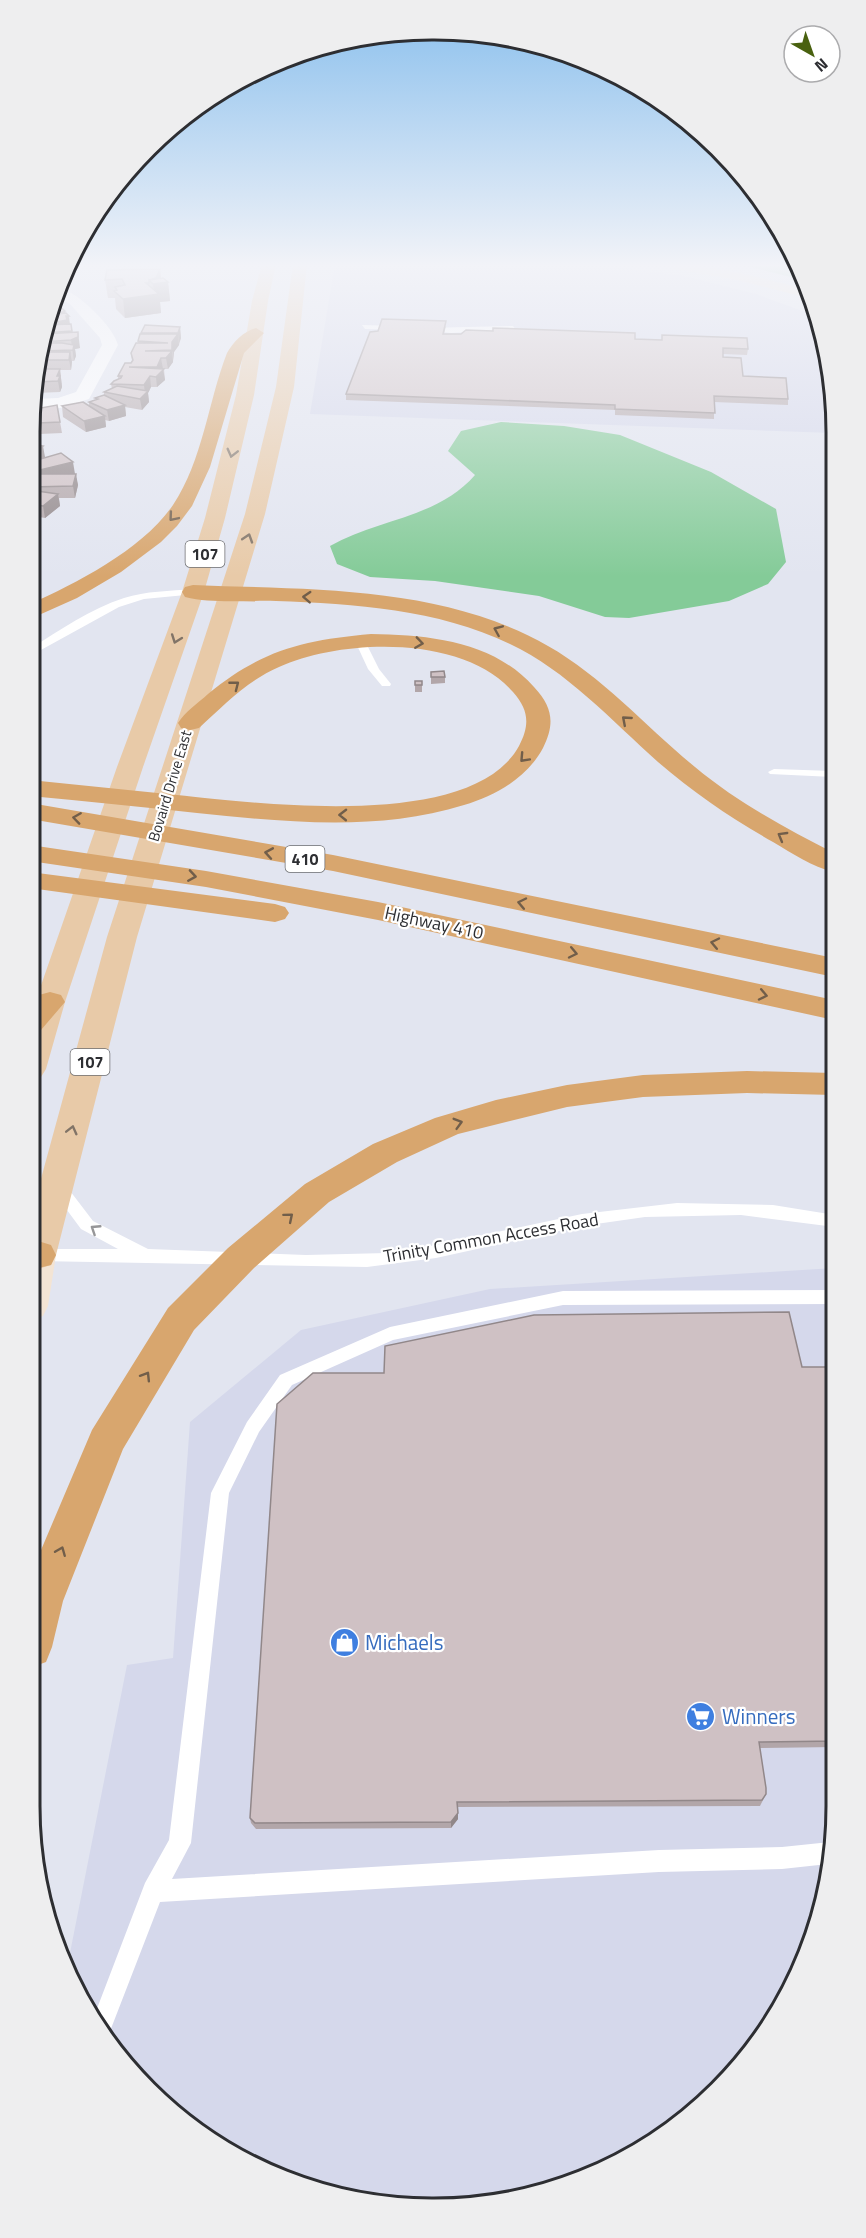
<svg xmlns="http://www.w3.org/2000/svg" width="866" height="2238" font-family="'Titillium Web',sans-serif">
<rect width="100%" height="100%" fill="#e2e5f0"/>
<!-- built -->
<g fill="#d5d8eb">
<path d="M335 264H596L684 276 756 294 813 315 833 380V433L310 414Z"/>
<path d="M835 1268 836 1805 822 1910 794 1984 753 2050 657 2140 588 2177 512 2200 380 2205 304 2187 232 2154 130 2070 84 2006 67 1968 127 1665 173 1658 190 1422 301 1330 490 1289Z"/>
</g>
<!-- green -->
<g fill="#84cb98">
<path d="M739 264H797L802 280Z"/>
<path d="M501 422 564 426 620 435 711 472 776 509 786 562 768 584 729 601 629 618 605 617 539 596 435 581 370 577 337 564 330 546C377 519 438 518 475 475L448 451 461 431Z"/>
</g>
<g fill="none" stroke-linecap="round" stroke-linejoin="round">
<!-- lane -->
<g fill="#fff" fill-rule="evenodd">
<path d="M362 325 398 326 402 328 398 330 365 329Z"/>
<path d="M513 326 516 330 451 333 421 330 425 328Z"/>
<path d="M193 589 198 592 196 594 144 599 119 607 30 656V649C60 630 90 609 124 598 146 591 170 591 193 589Z"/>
<path d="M360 638 365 641 379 669 391 684 390 686H382L368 669 355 641Z"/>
<path d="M774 769 833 771V777L770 774 768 772Z"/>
<path d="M58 1181 64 1183 93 1221 148 1249 306 1255 387 1253 436 1245 582 1214 677 1203 773 1205 835 1215V1227L741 1215 645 1217 582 1226 436 1258 367 1267 38 1261 32 1259 30 1255 32 1251 38 1249H118L81 1229 50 1187 52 1183Z"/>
<path d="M835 1290V1304L563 1305 393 1340 292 1385 259 1432 229 1493 191 1843 172 1879 659 1850 782 1847 830 1842 828 1864 782 1869 659 1872 160 1902 107 2039 93 2019 145 1883 169 1840 211 1493 247 1422 280 1375 390 1327 563 1291Z"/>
</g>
<!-- street -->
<path fill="#fff" fill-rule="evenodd" d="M59 287C79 293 113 326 118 345L89 399 60 408 34 409 35 399 58 398 76 392 102 345 100 338 70 304 56 296Z"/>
<!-- secondary -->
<g fill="#f3e4d4" fill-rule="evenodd">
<path d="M663 264C712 264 757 277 805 289L808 298 737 280 670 268Z"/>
<path d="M38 1241 51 1245 56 1255 48 1306 43 1316 30 1321V1244Z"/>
</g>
<!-- primary -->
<g fill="#e8caa8" fill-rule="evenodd">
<path d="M262 264H276L268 301 254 395 225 518 204 592 143 767 65 1002 46 1069 41 1077 30 1080V1017L117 767 182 592 205 518 236 395 252 301Z"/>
<path d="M293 264H307L294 387 265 514 137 937 56 1255 51 1265 38 1269 30 1266V1219L107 937 245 514 276 387Z"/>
</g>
<!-- highway -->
<g fill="#d8a66e" fill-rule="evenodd">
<path d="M256 328 264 333 244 353 210 467 192 506 177 526 161 542 121 572 77 598 30 619V604C77 583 143 549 173 505 203 460 208 402 227 353 233 342 244 331 256 328Z"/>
<path d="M193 585C312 590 441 585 548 646 603 677 646 727 695 767 737 802 785 828 834 853V872C812 867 792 853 773 842 732 819 694 793 658 762 611 720 567 671 510 644 437 609 355 604 276 601 247 600 214 604 185 597L182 592 185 587Z"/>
<path d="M371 634C430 635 493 641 534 687 553 707 555 724 543 748 527 778 495 796 464 805 377 832 286 822 197 813 142 807 86 801 30 796V780C79 785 128 790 177 795 257 803 472 832 519 746 530 725 529 710 513 692 464 635 343 638 279 667 248 680 223 706 199 728L190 730 181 728 178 723C185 712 198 703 208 694 261 650 304 640 371 634Z"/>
<path d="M30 803 333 855 834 958V977L333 871 30 819Z"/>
<path d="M30 845 206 871 378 902 834 1000V1020L378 920 206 887 30 861Z"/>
<path d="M30 872 275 904 285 907 289 913 285 919 275 922 30 888Z"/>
<path d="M50 992 61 995 65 1002 41 1030 30 1033V1004L39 995Z"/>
<path d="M747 1071 834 1073V1095L747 1093 643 1097 567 1107 458 1134 397 1162 329 1202 254 1268 194 1330 123 1449 63 1601 52 1647 46 1662 30 1668V1576L92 1430 168 1308 228 1248 305 1184 373 1144 435 1118 496 1100 567 1085 643 1075Z"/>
<path d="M38 1241 51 1245 56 1255 51 1265 30 1270V1242Z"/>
</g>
</g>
<!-- wall -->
<g fill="#b2a6a9">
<path d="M160 269 161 278 168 282 170 301 160 302 161 313 125 318 116 309 115 298H108L105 280Z"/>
<path d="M65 313 70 324H71L72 332 80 348 75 349 76 356 74 361H72L71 370H60L62 387 60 392 35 393 44 328Z"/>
<path d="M446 326 444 334 635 339 748 349 747 355 723 354V357L743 376 788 399V405L714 402V419L615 415V410L346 400V394Z"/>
<path d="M180 327 181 338 179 345 174 352 173 362 168 369H162H164L165 380 157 387H151L148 393 149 402 142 410 125 407 126 416 109 421 105 420 106 427 86 432 63 417 62 406H89V402L96 400 95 398 104 395V392L112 389 111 384 118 379V376L132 361 131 353 138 343V341L141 333Z"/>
<path d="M57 405 62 433 40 434 35 409Z"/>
<path d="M30 443 45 457 75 474 78 485 75 498H59L60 506 45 518 39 517V519L30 527Z"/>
<path d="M431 672 445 677V683L431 684Z"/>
<rect x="415" y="681" width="7" height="11"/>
<path d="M802 1367H835L836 1747 760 1748 766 1794 760 1806 458 1807V1819L451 1828 256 1829 251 1823 250 1818Z"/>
</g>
<!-- shaded-wall -->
<g fill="#918789">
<path d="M160 269 161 283 168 282 170 301 160 302 161 313 125 318 123 299 146 283H149L151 295 154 294 153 284Z"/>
<path d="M65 311 66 316H69L70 326 43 333V334L44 328 46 324 57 314Z"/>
<path d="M180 327 181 338 179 343 178 333Z"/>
<path d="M78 332 80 348 75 349 76 356 74 361 71 340Z"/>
<path d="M178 334 179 345 174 352 173 360 172 342Z"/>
<path d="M172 351 173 362 168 369 166 358Z"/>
<path d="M70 352 72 362 71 370 69 360Z"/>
<path d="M161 358 165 380 157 387 156 377 158 375 157 367Z"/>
<path d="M60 369 62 387 60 392 57 376Z"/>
<path d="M150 376 151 387 148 393 149 402 142 410 140 399 145 394 144 385Z"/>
<path d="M125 405 126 416 109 421 107 410Z"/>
<path d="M33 408 35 418 31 427Z"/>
<path d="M105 416 106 427 86 432 84 421Z"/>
<path d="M43 446 45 457 30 467V454Z"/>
<path d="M73 462 75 474 42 482 40 470Z"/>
<path d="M38 469 40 480 31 482 30 471Z"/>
<path d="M76 474 78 485 75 498 73 486Z"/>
<path d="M58 494 60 506 45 518 43 506Z"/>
<path d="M37 507 39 519 30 527V513Z"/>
<path d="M458 1813V1819L451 1828V1822Z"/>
</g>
<!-- building -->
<g fill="#cfc1c4" stroke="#918789" stroke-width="1.5">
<path d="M160 269 156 278 149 280 163 278 168 282 153 284 149 280V283H146L159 294 123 299 114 291 117 290 115 287 125 285 122 279 105 280 107 270Z"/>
<path d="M54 302 65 311 57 314 66 313 69 316H66L67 320 46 324Z"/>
<path d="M382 319 446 321 443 334H461L466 330 493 331V328L635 333V339L662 340V335L747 338 748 349 723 348V357L741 358 743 376 786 378 788 399 714 396 715 413 615 409V405L346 394 370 332 378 331Z"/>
<path d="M71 324 72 331 43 333 45 325Z"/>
<path d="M145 325 180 327 178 333H141Z"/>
<path d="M78 332V337L71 340 42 342 43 334Z"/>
<path d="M140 334H178L172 342V350L145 351H172L166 358H161L157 367H129L164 369 156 377 150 376 144 385 111 384 114 381 121 378 122 376H118L125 363H131L133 360 131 353 136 343H168L138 341Z"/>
<path d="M42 343H62L74 345 73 350 41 351Z"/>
<path d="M41 352H70L69 360H40Z"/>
<path d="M38 369H60L57 376H60L58 381 37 382Z"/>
<path d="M117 386 148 391 140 399 104 392Z"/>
<path d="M104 395 125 405 107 410 89 402 98 399 95 398Z"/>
<path d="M83 402 105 416 84 421 62 406Z"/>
<path d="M57 405 60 422 38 423 35 409Z"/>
<path d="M30 443 43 446 30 454Z"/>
<path d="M61 453 73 462 40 470 38 469 30 471V462Z"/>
<path d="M35 474H76L73 486 31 487 32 484H30L31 477Z"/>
<path d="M30 490 58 494 43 506 30 504Z"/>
<path d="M30 506 37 507 30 513Z"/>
<path d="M444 671 445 677H431V672Z"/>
<rect x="415" y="681" width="7" height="4"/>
<path d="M789 1312 802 1367H835L836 1741 759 1742 766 1788V1794L762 1800 457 1802 458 1813 451 1822 255 1823 250 1818 277 1404 313 1373H384L385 1346 534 1315Z"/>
</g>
<!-- one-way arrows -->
<defs><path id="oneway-chevron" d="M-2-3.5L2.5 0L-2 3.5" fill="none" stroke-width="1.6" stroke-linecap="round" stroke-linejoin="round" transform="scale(1.5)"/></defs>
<g stroke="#817467">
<use href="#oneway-chevron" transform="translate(232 453) rotate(104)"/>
<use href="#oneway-chevron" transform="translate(248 538) rotate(-72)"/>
<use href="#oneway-chevron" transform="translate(176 639) rotate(110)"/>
<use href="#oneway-chevron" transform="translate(72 1130) rotate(-76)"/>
</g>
<g stroke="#715e4a">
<use href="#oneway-chevron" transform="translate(173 517) rotate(130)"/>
<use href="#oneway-chevron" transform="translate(307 597) rotate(-177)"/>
<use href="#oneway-chevron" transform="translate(498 630) rotate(-157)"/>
<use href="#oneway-chevron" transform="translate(419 643) rotate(8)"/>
<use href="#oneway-chevron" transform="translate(235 685) rotate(-38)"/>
<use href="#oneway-chevron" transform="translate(626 720) rotate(-139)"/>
<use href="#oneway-chevron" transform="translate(524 758) rotate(133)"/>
<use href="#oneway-chevron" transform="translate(343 815) rotate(-179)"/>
<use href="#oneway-chevron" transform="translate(77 818) rotate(-172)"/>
<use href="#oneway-chevron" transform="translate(782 836) rotate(-150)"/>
<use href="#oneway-chevron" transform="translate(269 853) rotate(-170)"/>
<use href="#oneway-chevron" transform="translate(192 876) rotate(9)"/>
<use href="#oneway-chevron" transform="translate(522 903) rotate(-168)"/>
<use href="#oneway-chevron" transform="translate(715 943) rotate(-168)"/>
<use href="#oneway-chevron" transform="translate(573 953) rotate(12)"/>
<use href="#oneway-chevron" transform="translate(763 995) rotate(12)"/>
<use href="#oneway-chevron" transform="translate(458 1123) rotate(-16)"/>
<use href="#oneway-chevron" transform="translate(289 1217) rotate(-40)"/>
<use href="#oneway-chevron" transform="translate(146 1376) rotate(-58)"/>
<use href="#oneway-chevron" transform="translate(61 1551) rotate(-68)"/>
</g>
<use stroke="#969698" href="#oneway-chevron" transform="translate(95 1229) rotate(-147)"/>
<!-- sky -->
<linearGradient id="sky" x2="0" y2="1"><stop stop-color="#89bfed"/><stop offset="0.46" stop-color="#f2f3f8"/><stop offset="1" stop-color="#f2f3f8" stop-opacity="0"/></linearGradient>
<rect width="866" height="577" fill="url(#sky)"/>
<!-- icons -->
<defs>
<symbol id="shop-disc" viewBox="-11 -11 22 22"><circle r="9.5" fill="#3f7fe0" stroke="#fff"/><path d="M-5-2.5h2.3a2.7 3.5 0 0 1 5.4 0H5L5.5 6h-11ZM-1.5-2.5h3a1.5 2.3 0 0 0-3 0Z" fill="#fff"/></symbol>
<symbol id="supermarket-disc" viewBox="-11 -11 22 22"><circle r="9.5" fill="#3f7fe0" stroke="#fff"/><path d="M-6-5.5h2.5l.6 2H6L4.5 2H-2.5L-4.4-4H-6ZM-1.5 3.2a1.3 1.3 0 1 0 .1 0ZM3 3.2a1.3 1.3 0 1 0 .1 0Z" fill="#fff"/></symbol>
</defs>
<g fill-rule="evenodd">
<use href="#shop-disc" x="328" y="1626" width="33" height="33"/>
<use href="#supermarket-disc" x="684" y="1700" width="33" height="33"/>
</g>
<g text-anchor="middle" stroke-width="4.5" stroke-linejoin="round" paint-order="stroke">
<!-- far-street labels -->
<g font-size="15" fill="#2d2e32" stroke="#fff">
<text transform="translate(170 786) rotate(-73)" y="5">Bovaird Drive East</text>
</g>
<!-- shield labels -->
<g fill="#fff" stroke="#6c6d70" stroke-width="1.5">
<rect x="185.5" y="541" width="39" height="26" rx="4.5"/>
<rect x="285.5" y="846" width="39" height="26" rx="4.5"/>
<rect x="70.5" y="1049" width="39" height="26" rx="4.5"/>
</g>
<g font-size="16" font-weight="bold" fill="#2d2e32">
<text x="205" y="560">107</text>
<text x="305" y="865">410</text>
<text x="90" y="1068">107</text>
</g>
<!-- street labels -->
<g font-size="18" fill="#2d2e32" stroke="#fff">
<text transform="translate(434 923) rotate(12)" y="6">Highway 410</text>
<text transform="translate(491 1238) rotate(-10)" y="6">Trinity Common Access Road</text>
</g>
<!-- near-shop labels -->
<g font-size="21" fill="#366cbe" stroke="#fff" text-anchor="start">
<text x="365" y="1650">Michaels</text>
<text x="722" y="1724">Winners</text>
</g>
</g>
<!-- crop -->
<path d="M0 0H866V2238H0ZM432 40H434A392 392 0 0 1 826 432V1806A392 392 0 0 1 434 2198H432A392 392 0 0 1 40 1806V432A392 392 0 0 1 432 40Z" fill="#eeeeef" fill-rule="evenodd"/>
<path fill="none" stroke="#2d2e32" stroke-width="3" d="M432 40H434A392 392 0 0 1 826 432V1806A392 392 0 0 1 434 2198H432A392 392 0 0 1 40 1806V432A392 392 0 0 1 432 40Z"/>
<!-- north arrow -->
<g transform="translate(812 54) rotate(140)"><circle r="28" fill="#ffffff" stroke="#ababad" stroke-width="1.5"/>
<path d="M0-4.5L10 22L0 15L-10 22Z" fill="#49610f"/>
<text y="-9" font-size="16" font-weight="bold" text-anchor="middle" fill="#2d2e32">N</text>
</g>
</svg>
